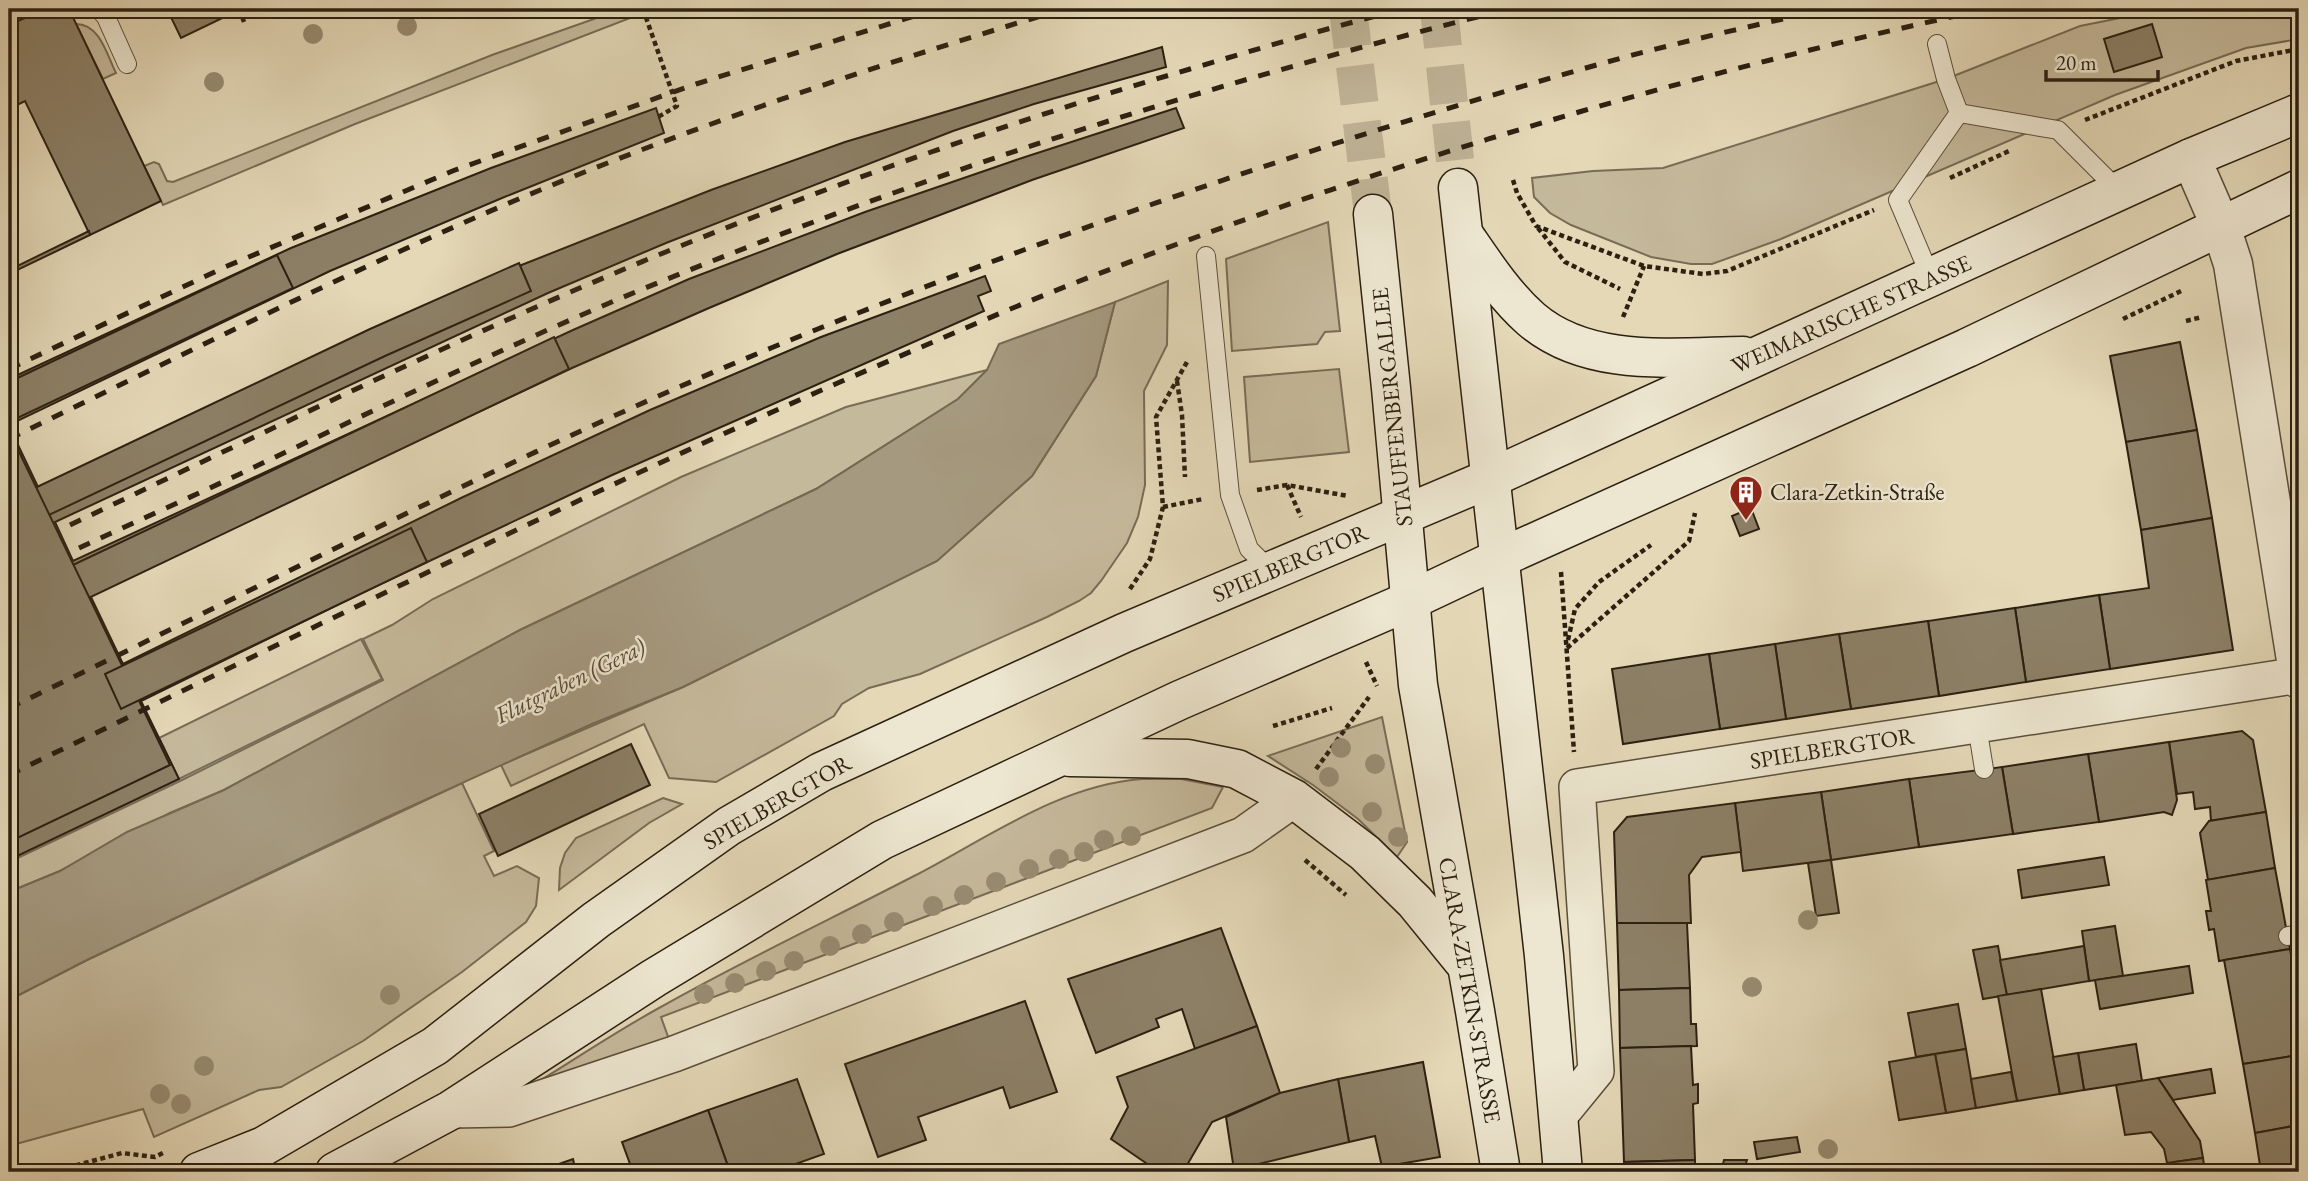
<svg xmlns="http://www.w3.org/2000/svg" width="2308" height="1181" font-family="'EB Garamond',serif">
<rect width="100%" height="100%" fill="#e4d8b7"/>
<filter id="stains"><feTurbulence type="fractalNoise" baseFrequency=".00286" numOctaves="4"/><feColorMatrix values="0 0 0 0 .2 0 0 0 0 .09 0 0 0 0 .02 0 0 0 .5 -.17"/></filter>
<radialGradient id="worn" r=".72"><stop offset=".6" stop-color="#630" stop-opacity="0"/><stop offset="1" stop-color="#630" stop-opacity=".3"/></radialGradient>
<!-- green -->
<g fill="#c5b99b" stroke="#786c56" stroke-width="2">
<path d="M622 9H636L638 15 355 124 163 205 144 166 154 162 159 164 167 181 173 182 492 55Z"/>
<path d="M2165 9H2299V39L2246 48 2115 95 1781 239 1712 264H1691L1651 257 1571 225 1550 213 1534 197 1532 178 1593 171 1663 168 1946 79 2080 26Z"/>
<path d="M76 24C100 24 107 55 116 73L103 79Z"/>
<path d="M1328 222 1340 331 1325 332 1317 344 1232 351 1226 259Z"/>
<path d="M1168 281 1167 345 1144 391 1145 485 1138 517 1127 543 1101 581 1091 593 1079 601 1047 617 920 674 869 688 842 704 834 716 716 782 669 778 644 724 511 786 501 765 683 687 937 561 1032 476 1096 376 1115 302Z"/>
<path d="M1339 369 1349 452 1250 462 1244 377Z"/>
<path d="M987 370 958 399 816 489 520 630 224 790 170 813 60 871 9 892V862L180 781 383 680 363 639 392 625 433 599 681 477 846 407Z"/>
<path d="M361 639 382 679 179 779 159 738Z"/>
<path d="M1382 717 1407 842 1397 857 1358 819 1313 785 1268 756Z"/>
<path d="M1142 779H1181L1223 787 1212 808 661 1017 670 1042 536 1083C577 1058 617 1031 659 1008 742 961 829 920 914 876 986 839 1059 785 1142 779Z"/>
<path d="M462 783 494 851 484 856 494 876 517 866 539 878 536 906 526 922 462 972 363 1041 281 1087 259 1090 154 1137 143 1109 9 1146V1000L87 960Z"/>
<path d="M663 798 682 804 649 823 559 890 560 868 565 853 576 838Z"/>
</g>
<!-- water -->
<path fill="#a5997f" stroke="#756953" stroke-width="2" d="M1115 302 1096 376 1032 476 937 561 683 687 592 724 383 819 87 960 9 1000V892L60 871 127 832 224 790 520 630 816 489 958 399 987 370 999 344Z"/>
<!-- building -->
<g fill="#8c8067" stroke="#2c2011" stroke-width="2">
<path d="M45 9H69L161 201 90 235 25 101 9 109V25Z"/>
<path d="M167 9H241L181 38Z"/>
<path d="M2152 24 2162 57 2114 72 2104 39Z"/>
<path d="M1162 47 1166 67 1034 104 953 131 666 243 548 293 55 522 73 561 573 330 689 279 865 212 1022 158 1176 108 1184 128 1032 180 837 254 709 308 572 368 90 595 123 664 461 498 650 410 821 337 985 276 991 291 978 296 984 311 610 476 372 588 141 701 179 779 9 860V426L38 487 370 332 519 266 711 190 845 142Z"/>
<path d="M656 108 664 133 502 198 330 271 9 425V379L291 248 491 168Z"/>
<path d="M89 231 90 235 9 274V270Z"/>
<path d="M277 255 293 288 9 422V382Z"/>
<path d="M519 263 531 291 385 356 32 523 18 496 370 329Z"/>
<path d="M2299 319V366L2291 321Z"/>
<path d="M554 337 569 369 72 606 56 573Z"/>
<path d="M2180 342 2197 430 2126 442 2110 356Z"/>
<path d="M2197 430 2212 518 2141 530 2126 442Z"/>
<path d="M9 431 170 765 9 842Z"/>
<path d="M1751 508 1759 529 1740 536 1732 516Z"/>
<path d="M2212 518 2233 650 2110 669 2099 595 2149 588 2141 530Z"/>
<path d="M411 528 427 562 121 709 105 674Z"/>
<path d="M2099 595 2110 669 2026 682 2015 608Z"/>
<path d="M2015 608 2026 682 1939 696 1928 621Z"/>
<path d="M1928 621 1939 696 1851 709 1839 634Z"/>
<path d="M1839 634 1851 709 1786 719 1775 644Z"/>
<path d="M1775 644 1786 719 1720 729 1709 654Z"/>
<path d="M1709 654 1720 729 1623 744 1612 669Z"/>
<path d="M2242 731 2253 740 2266 812 2211 821 2210 807 2195 809 2193 792 2177 794 2169 742Z"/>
<path d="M2169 742 2177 800 2172 815 2164 812 2099 822 2088 754Z"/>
<path d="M631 744 650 785 498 856 479 814Z"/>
<path d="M2088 754 2099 822 2013 834 2002 767Z"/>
<path d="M2002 767 2013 834 1919 847 1909 779Z"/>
<path d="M1909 779 1919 847 1831 860 1821 792Z"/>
<path d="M1821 792 1831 860 1743 871 1735 803Z"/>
<path d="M1735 803 1741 852 1702 857 1689 875 1691 923H1617L1614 832 1627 817Z"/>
<path d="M2266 812 2275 868 2208 880 2200 833 2209 821Z"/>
<path d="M2104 857 2109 885 2022 898 2018 870Z"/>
<path d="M1831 860 1839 913 1816 916 1808 863Z"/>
<path d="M2275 868 2290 949 2219 961 2214 929 2209 930 2206 911H2211L2206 880Z"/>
<path d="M1617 923H1687L1690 988 1619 990Z"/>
<path d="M2115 926 2123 976 2089 981 2082 931Z"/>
<path d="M1221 928 1257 1026 1195 1049 1182 1009 1156 1019 1159 1027 1096 1053 1068 979Z"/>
<path d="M1998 946 2007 995 1983 999 1973 950Z"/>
<path d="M2084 946 2089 981 2007 995 2000 960Z"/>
<path d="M2290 949 2299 1002V1055L2243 1064 2224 960Z"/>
<path d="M2189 966 2193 993 2100 1009 2095 980Z"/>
<path d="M1690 988 1691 1024H1696L1697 1046 1620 1048 1619 990Z"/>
<path d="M2041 989 2060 1094 2017 1101 1998 996Z"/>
<path d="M1025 1001 1057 1092 1010 1108 1003 1087 918 1117 926 1140 878 1157 845 1064Z"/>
<path d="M1958 1004 1966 1049 1916 1057 1908 1013Z"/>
<path d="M1257 1026 1280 1093 1212 1122 1183 1172H1159L1111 1139 1128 1107 1117 1077Z"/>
<path d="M2136 1044 2142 1081 2084 1090 2078 1053Z"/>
<path d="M1691 1046 1693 1085 1698 1084V1103L1693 1104 1695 1160 1624 1162 1620 1048Z"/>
<path d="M1966 1049 1976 1108 1946 1113 1935 1054Z"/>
<path d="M2078 1053 2084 1090 2060 1094 2053 1057Z"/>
<path d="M1935 1054 1946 1113 1899 1120 1889 1062Z"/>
<path d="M2299 1055V1125L2255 1133 2243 1064Z"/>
<path d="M1423 1062 1440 1157 1382 1167 1375 1136 1349 1142 1338 1079Z"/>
<path d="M2211 1069 2215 1093 2173 1100 2158 1078Z"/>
<path d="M2011 1072 2017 1101 1976 1108 1971 1079Z"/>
<path d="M2158 1078 2200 1141 2203 1158 2167 1163 2164 1149 2151 1132 2125 1135 2116 1085Z"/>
<path d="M797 1079 824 1154 773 1172H730L708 1110Z"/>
<path d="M1338 1079 1349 1142 1234 1170 1226 1117 1280 1093Z"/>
<path d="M708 1110 730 1172H633L622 1142Z"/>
<path d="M2299 1125V1172H2261L2255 1133Z"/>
<path d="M1797 1137 1800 1152 1757 1159 1754 1142Z"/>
<path d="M2203 1158 2205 1172H2175L2174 1162Z"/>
<path d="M573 1159 575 1168 579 1166 582 1172H536Z"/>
<path d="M1695 1160V1172H1625L1624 1162Z"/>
<path d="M1724 1160H1747L1743 1172H1721Z"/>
</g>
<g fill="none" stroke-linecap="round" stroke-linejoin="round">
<!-- secondary-tunnel -->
<g stroke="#bfb396" stroke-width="38" stroke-dasharray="38 19" stroke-linecap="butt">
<path d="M1348 9 1373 214"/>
<path d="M1439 9 1458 188"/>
</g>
<defs>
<g id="service">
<path d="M99 9 106 17 127 64"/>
<path d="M1959 113 2058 130 2119 191"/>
<path d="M1206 256 1230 495 1249 549 1271 571"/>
<path d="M1931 278 1898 200 1959 113 1946 79 1937 44"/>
<path d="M1977 726 1984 769"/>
<path d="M2288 936 2299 934"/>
</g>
<g id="minor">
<path d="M451 1110 509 1109 674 1054 1243 835 1294 799"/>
<path d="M1560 1115 1596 1071 1577 787 2299 675"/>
</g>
<path id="tertiary" d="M2191 158 2221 227 2233 264 2299 679"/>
<g id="secondary">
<path d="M1458 188 1544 956 1563 1172"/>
<path d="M1373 214 1391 388 1418 685 1475 1011 1501 1172"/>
<path d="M1464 235C1484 264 1504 295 1531 319 1588 368 1673 357 1743 356"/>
<path d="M1070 757 1188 759 1237 769 1294 799 1365 853 1415 902 1463 961"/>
<path d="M199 1172 264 1146 435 1046 596 920 729 826 821 772 1124 633 1491 478 2191 158 2299 113"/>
<path d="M335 1172 451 1110 654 978 882 840 1180 700 1409 601 1500 558 1967 348 2299 189"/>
</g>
</defs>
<!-- service casing -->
<use href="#service" stroke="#5a4e3a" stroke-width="20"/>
<!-- minor casing -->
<use href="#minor" stroke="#5a4e3a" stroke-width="38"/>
<!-- tertiary casing -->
<use href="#tertiary" stroke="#5a4e3a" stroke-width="41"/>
<!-- secondary casing -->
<use href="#secondary" stroke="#2c2011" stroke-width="41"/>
<!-- path -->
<g stroke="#2c2011" stroke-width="4.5" stroke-dasharray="5 3.5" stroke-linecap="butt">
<path d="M643 9 677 106 658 117"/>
<path d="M244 22 241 14 252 9"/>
<path d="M2085 120 2236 61 2299 49"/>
<path d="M1950 178 2009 151"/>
<path d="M1513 180 1517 193 1536 226 1644 266 1703 274 1727 271 1874 210"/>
<path d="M1538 228 1565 262 1620 289"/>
<path d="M1623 317 1644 266"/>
<path d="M2123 319 2181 291"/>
<path d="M2186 321 2202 317"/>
<path d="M1177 381 1182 415 1185 477"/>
<path d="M1287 485 1301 517"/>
<path d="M1257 490 1287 485 1348 496"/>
<path d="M1163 507 1203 499"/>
<path d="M1561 572 1574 752"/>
<path d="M1130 589 1150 559 1163 507 1156 417 1187 362"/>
<path d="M9 616 16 630"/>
<path d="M1568 640 1575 609 1599 582 1651 545"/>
<path d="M1567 648 1689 541 1695 513"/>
<path d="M1366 662 1377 686"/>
<path d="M1273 726 1332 708"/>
<path d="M1316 769 1369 697"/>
<path d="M1305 860 1346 895"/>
<path d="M51 1172 122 1153 155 1157 165 1152"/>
</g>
<!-- service -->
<use href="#service" stroke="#ede6d0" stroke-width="18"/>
<!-- minor -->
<use href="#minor" stroke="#ede6d0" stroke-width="35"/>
<!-- tertiary -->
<use href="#tertiary" stroke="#ede6d0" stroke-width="38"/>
<!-- secondary -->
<use href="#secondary" stroke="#ede6d0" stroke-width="38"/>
<!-- rail -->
<g stroke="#2c2011" stroke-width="5" stroke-dasharray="12 12" stroke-linecap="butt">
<path d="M9 369 225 267 455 170 696 84 937 9"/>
<path d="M9 439C172 360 335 278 502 206 685 128 874 66 1064 9"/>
<path d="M70 525C261 434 451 341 646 260 824 187 1006 123 1190 69 1262 48 1333 26 1405 9"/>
<path d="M79 548C141 519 205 491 267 461 390 403 513 343 638 291 921 174 1212 83 1509 9"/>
<path d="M9 708C262 587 511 455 771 348 1044 236 1323 142 1607 62 1679 42 1753 26 1826 9"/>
<path d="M9 775C295 637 579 495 870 369 936 341 1001 312 1067 286 1366 169 1675 76 1988 9"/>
</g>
</g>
<!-- trees -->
<g fill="#988c72">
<circle cx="407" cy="26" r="10"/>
<circle cx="313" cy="34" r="10"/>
<circle cx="214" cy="82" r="10"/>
<circle cx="1341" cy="748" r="10"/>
<circle cx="1375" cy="764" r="10"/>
<circle cx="1329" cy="777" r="10"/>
<circle cx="1372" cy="812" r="10"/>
<circle cx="1131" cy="836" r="10"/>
<circle cx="1398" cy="837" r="10"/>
<circle cx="1104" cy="840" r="10"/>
<circle cx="1084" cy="852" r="10"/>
<circle cx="1059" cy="859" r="10"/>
<circle cx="1029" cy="869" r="10"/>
<circle cx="996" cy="882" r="10"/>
<circle cx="964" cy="895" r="10"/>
<circle cx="933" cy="906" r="10"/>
<circle cx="1808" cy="920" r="10"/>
<circle cx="894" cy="922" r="10"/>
<circle cx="862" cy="934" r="10"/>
<circle cx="830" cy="946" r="10"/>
<circle cx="794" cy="961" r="10"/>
<circle cx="766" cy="971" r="10"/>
<circle cx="735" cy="983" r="10"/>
<circle cx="1752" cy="987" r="10"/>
<circle cx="704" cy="994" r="10"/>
<circle cx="390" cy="995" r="10"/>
<circle cx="204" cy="1066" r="10"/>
<circle cx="160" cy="1094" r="10"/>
<circle cx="181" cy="1104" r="10"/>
<circle cx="1828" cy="1149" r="10"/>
</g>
<!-- icons -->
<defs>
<symbol id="building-pin" viewBox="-11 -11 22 30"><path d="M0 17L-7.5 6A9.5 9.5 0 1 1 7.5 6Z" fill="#8f2418" stroke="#ede6d0"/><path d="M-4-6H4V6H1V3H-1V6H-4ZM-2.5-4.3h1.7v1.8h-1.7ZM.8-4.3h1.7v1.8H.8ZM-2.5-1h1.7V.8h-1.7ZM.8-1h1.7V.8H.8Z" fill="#fff"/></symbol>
</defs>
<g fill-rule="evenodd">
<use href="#building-pin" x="1727" y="473" width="38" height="52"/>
</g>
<g text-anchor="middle" stroke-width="5" stroke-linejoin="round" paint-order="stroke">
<!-- street labels -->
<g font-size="23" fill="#2c2011" stroke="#ede6d0">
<text transform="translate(1851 314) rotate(-24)" y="8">WEIMARISCHE STRASSE</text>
<text transform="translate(1392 407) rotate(-96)" y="8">STAUFFENBERGALLEE</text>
<text transform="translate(1290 563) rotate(-23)" y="8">SPIELBERGTOR</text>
<text transform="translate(1832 748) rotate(-9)" y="8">SPIELBERGTOR</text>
<text transform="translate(777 802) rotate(-30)" y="8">SPIELBERGTOR</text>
<text transform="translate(1470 990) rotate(80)" y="8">CLARA-ZETKIN-STRASSE</text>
</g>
<!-- poi labels -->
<g font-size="23" fill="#2c2011" stroke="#ede6d0" text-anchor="start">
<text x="1770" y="500">Clara-Zetkin-Straße</text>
</g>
<!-- water labels -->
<g font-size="24" font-style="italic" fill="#564a38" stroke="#ede6d0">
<text transform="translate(570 681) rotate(-26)" y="8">Flutgraben (Gera)</text>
</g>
</g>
<!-- margin -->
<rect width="2308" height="1181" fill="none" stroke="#e4d8b7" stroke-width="35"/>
<rect x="10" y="10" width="2287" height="1160" fill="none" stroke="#2c2011" stroke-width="3.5"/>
<rect x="18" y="18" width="2273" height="1146" fill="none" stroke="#2c2011" stroke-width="2"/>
<!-- scale -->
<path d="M2046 70v10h112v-10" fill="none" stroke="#2c2011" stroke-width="3.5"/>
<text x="2056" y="70" font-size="21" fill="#2c2011" stroke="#ede6d0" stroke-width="5" paint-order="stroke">20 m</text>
<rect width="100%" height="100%" filter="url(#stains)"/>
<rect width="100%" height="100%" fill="url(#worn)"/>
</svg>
